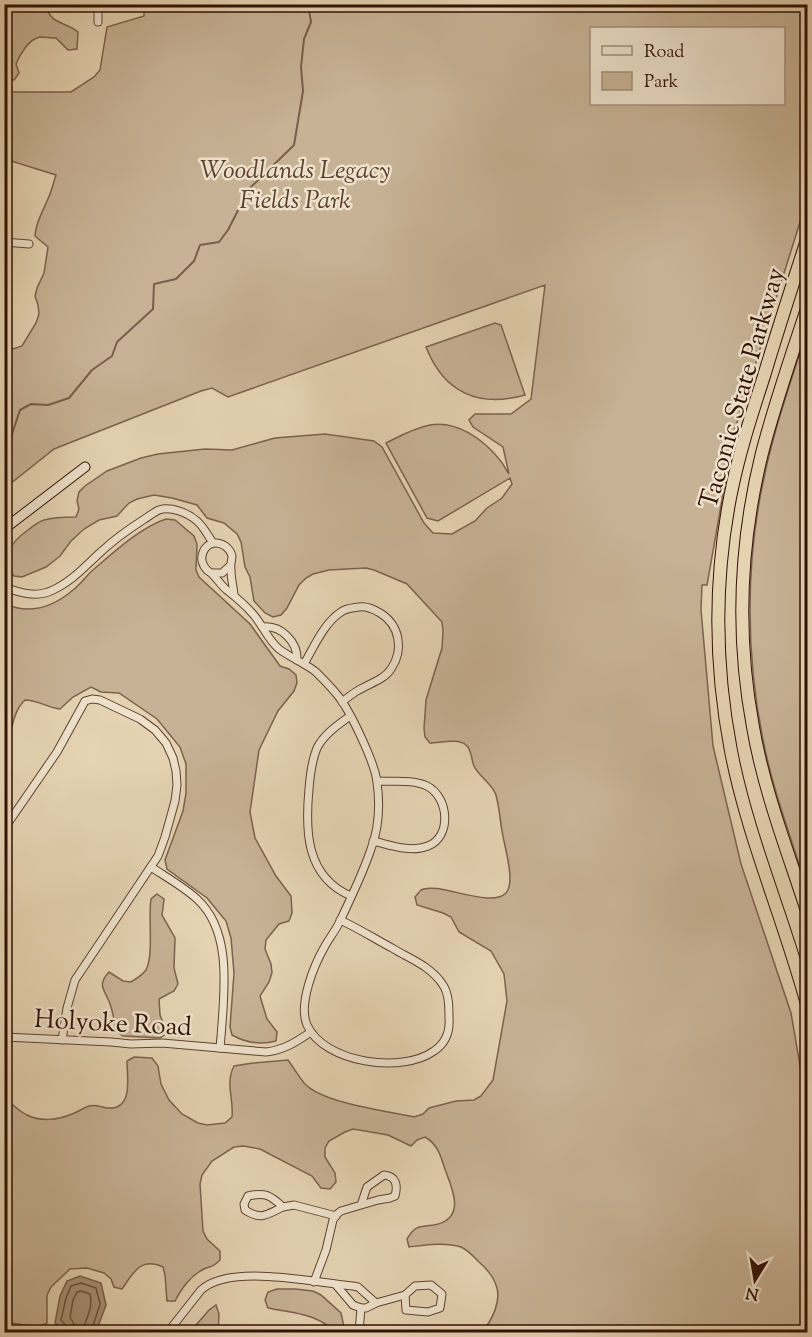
<svg xmlns="http://www.w3.org/2000/svg" width="812" height="1337" font-family="'Sorts Mill Goudy',serif">
<rect width="100%" height="100%" fill="#e5d3b2"/>
<filter id="stains"><feTurbulence type="fractalNoise" baseFrequency=".00333" numOctaves="4"/><feColorMatrix values="0 0 0 0 .2 0 0 0 0 .09 0 0 0 0 .02 0 0 0 .5 -.17"/></filter>
<radialGradient id="worn" r=".72"><stop offset=".6" stop-color="#630" stop-opacity="0"/><stop offset="1" stop-color="#630" stop-opacity=".3"/></radialGradient>
<!-- green -->
<g fill="#c7b295" stroke="#7c624d" stroke-width="1.5" fill-rule="evenodd">
<path d="M4 5H46C50 25 65 21 78 32L77 49 68 50 56 38C51 38 45 37 40 37 29 39 20 54 16 64L19 73 14 80 5 79Z"/>
<path d="M144 5H807V200L734 432 707 585H702L701 610 713 746 741 864 791 1013 807 1106V1332H481C492 1322 502 1300 496 1285 493 1276 486 1268 479 1262 474 1257 468 1250 461 1247 444 1242 426 1245 409 1247L407 1239C415 1225 419 1227 434 1225 465 1219 454 1192 446 1172 441 1158 439 1145 425 1137L417 1140 411 1146 388 1135 353 1129 345 1132 329 1141 325 1148V1157L335 1173 336 1182 330 1189 321 1188 312 1176 260 1149 243 1146 234 1147 212 1161 202 1175 200 1184 203 1231 207 1239 220 1251V1260C212 1268 213 1265 204 1269 190 1276 182 1288 175 1301H167L165 1275 163 1267C140 1257 134 1272 122 1289L114 1287 111 1279 104 1273 87 1268 70 1269 51 1287 47 1295V1323L38 1327 5 1322V1100C14 1104 18 1111 27 1115 41 1122 58 1120 72 1114 78 1112 83 1108 89 1106 96 1104 100 1107 107 1108 134 1110 127 1078 127 1061L134 1057 152 1058 158 1066 161 1084 169 1100 182 1114 198 1123 207 1125 225 1123 232 1117C234 1099 225 1083 234 1066L253 1063 288 1060C294 1068 299 1077 305 1084 323 1103 386 1111 414 1117L423 1114 429 1108 456 1101 474 1100 481 1096 493 1080 507 1001 504 974 491 951 459 932 451 917 443 913 417 905 415 897C417 895 419 892 421 890 437 881 491 909 506 893 516 882 504 845 502 831 500 819 499 806 496 795 492 783 479 777 474 766 471 759 472 750 466 745 458 738 440 743 430 743L425 737 424 728 426 700 442 648 443 631 442 622 407 584 374 570 366 568 329 570 313 574 306 578 299 585 287 608 281 615 273 617 265 613 254 601 250 577 245 567 241 542 237 534 224 523 207 518 197 505 172 498 154 495 137 499 129 503 117 516 99 520 84 529 71 541 60 556 46 567 22 577 14 576C0 557 11 542 28 530 33 526 38 522 44 520 54 517 66 517 76 517L79 509 77 501 79 492 85 486 107 471 141 458 158 454 205 449 232 450 275 438 325 434 374 441 382 447 424 523 433 533 452 534 475 521 487 508 502 498 512 484 510 478 438 521 427 518 386 443C400 436 414 428 430 425 456 420 483 439 499 459 503 463 506 470 509 474L503 447 473 427 469 420 475 414H511L531 399 545 285 228 397 212 388 201 391 54 449 5 488V342V345L13 349 22 346 36 323 39 314 38 305 35 296 37 288 44 273 48 247 35 236C36 221 41 216 46 203 51 194 53 184 56 175L8 160 9 92H71L94 77 100 70 107 27 144 16ZM592 28H784V104H592Z"/>
<path d="M495 323 501 325 525 395C479 408 444 393 426 347Z"/>
<path d="M807 330V889C792 840 773 791 763 740 746 655 745 564 764 478 774 428 792 379 807 330Z"/>
<path d="M166 519 175 520 194 536 197 544 196 570 199 577 250 624 280 666 289 669 296 675 297 683 294 691 278 711 259 750 250 812 255 838 276 876 291 896 292 913 289 921 279 924 266 940 265 949 271 964 272 973 269 982 260 996 267 1019 277 1032 276 1041C261 1045 246 1043 232 1035L230 1027 234 973 231 938 226 921 207 898 167 869 165 860 183 811 186 793V764L180 747 157 719 119 693 101 692 91 687 73 697 60 709C48 708 38 700 25 700 11 713 13 733 5 750V604C30 615 53 607 73 590 81 584 86 576 93 570 113 553 141 527 166 519Z"/>
<path d="M157 894 164 899 162 915 175 938 174 968 178 984 174 991 159 999 160 1015 167 1033 160 1038 123 1036 116 1031C115 1023 113 1014 111 1007 107 991 95 987 109 972L123 981 131 982C136 979 143 974 146 970 154 955 148 917 151 899Z"/>
<path d="M277 1289H295L313 1291 321 1295 341 1313 345 1332H334C318 1313 291 1313 268 1308L265 1300 268 1292Z"/>
<path d="M216 1305 219 1314 218 1332H190L209 1310Z"/>
</g>
<!-- water -->
<path fill="#a89177" stroke="#795e49" stroke-width="1.5" d="M80 1276 101 1283 106 1305 96 1332H64L55 1323 60 1296 67 1281Z"/>
<g fill="none" stroke-linecap="round" stroke-linejoin="round">
<!-- shore -->
<g stroke="#6d513e" stroke-width="1.5">
<path d="M68 1332 67 1327 61 1320 66 1298 71 1286 81 1283 96 1288 100 1304 91 1332"/>
<path d="M75 1332V1326L70 1317 73 1300 77 1292 81 1291 90 1294C94 1309 85 1318 83 1332"/>
</g>
<!-- stream -->
<path stroke="#795e49" stroke-width="2" d="M4 448 9 443 20 410 31 404 48 405 69 398 92 370 112 356 117 342 153 309 154 284 176 279 194 261 200 245 219 242 228 230 249 189 294 145 303 91 301 67 304 39 311 22 308 4"/>
<defs>
<g id="street">
<path d="M98 22V4"/>
<path d="M4 242 29 244"/>
<path d="M212 573H222L230 566"/>
<path d="M4 587C20 593 37 598 53 590 73 581 87 564 103 550 115 539 129 529 143 520 148 517 154 512 159 510 171 506 188 513 197 521 204 527 208 536 213 543"/>
<path d="M234 594C233 586 231 578 231 570 230 565 232 560 232 556 230 548 222 542 214 543 203 545 199 558 204 566 208 572 206 569 211 573 217 578 221 586 228 591 237 598 245 605 253 614 262 624 268 640 279 649 291 658 305 663 316 672 324 680 333 689 339 697 351 713 375 763 377 782 380 804 379 828 371 849 363 873 351 898 340 921 336 930 330 937 325 946 314 965 298 1004 307 1025 324 1063 402 1074 434 1051 446 1043 450 1031 449 1018 449 1007 449 994 443 985 431 966 410 959 392 948 375 939 358 928 340 920"/>
<path d="M263 627C281 625 298 642 297 660"/>
<path d="M304 664C314 647 324 623 341 612 346 608 353 608 359 607 367 606 373 609 380 613 400 625 404 650 391 669 384 680 368 684 357 691 352 694 347 698 342 702"/>
<path d="M350 716C338 725 324 734 317 748 312 760 310 776 309 789 305 831 306 877 351 896"/>
<path d="M4 829 57 752 85 701 92 699 100 700 140 719 155 730 166 743 173 758 176 771 177 785 175 801 165 837 158 856 75 980 67 1008 62 1040"/>
<path d="M373 841C390 845 411 853 428 846 452 837 449 797 427 786 413 779 393 782 377 781"/>
<path d="M151 867C166 877 184 887 197 899 233 932 224 993 221 1037L220 1048"/>
<path d="M4 1037 111 1042 131 1044 162 1043 266 1052C284 1050 296 1042 311 1032"/>
<path d="M283 1207C267 1214 262 1221 245 1210L244 1204 248 1196C265 1192 270 1195 283 1207L294 1205 336 1216"/>
<path d="M314 1282 326 1250 333 1220 337 1214 341 1211 378 1200 390 1198 395 1196C398 1185 396 1176 384 1175L367 1187 361 1205"/>
<path d="M336 1285 353 1305 361 1308H366L376 1303 405 1295"/>
<path d="M431 1285 442 1294 440 1308 428 1312 406 1310 405 1295 415 1286Z"/>
<path d="M168 1332 201 1290C231 1263 314 1283 353 1286L358 1287 376 1303"/>
<path d="M359 1332 361 1308"/>
</g>
<path id="secondary" d="M4 529 85 467"/>
<g id="highway">
<path d="M808 237C793 283 778 329 764 376 751 416 738 456 730 498 714 581 715 668 731 751 748 839 785 921 808 1008"/>
<path d="M808 306C792 354 775 403 762 453 740 542 736 636 753 727 764 791 788 852 808 914"/>
</g>
</defs>
<!-- street casing -->
<use href="#street" stroke="#5f4230" stroke-width="9"/>
<!-- secondary casing -->
<use href="#secondary" stroke="#321105" stroke-width="11"/>
<!-- highway casing -->
<use href="#highway" stroke="#321105" stroke-width="14"/>
<!-- street -->
<use href="#street" stroke="#eee2cd" stroke-width="7"/>
<!-- secondary -->
<use href="#secondary" stroke="#eee2cd" stroke-width="9"/>
<!-- highway -->
<use href="#highway" stroke="#e5d3b2" stroke-width="12"/>
</g>
<g text-anchor="middle" stroke-width="5" stroke-linejoin="round" paint-order="stroke">
<!-- park labels -->
<g font-size="26" font-style="italic" fill="#5f4130" stroke="#eee2cd">
<text x="295" y="178">Woodlands Legacy<tspan x="295" dy="30">Fields Park</tspan></text>
</g>
<!-- street labels -->
<g font-size="26" fill="#321105" stroke="#eee2cd">
<text transform="translate(741 388) rotate(-74)" y="9">Taconic State Parkway</text>
<text transform="translate(113 1022) rotate(3)" y="9">Holyoke Road</text>
</g>
</g>
<!-- margin -->
<rect width="812" height="1337" fill="none" stroke="#e5d3b2" stroke-width="24"/>
<rect x="6" y="6" width="800" height="1325" fill="none" stroke="#321105" stroke-width="3"/>
<rect x="12" y="12" width="788" height="1313" fill="none" stroke="#321105" stroke-width="1.5"/>
<!-- legend -->
<rect x="590" y="27" width="195" height="78" fill="#eee2cd" stroke="#a38e7d" stroke-width="1.5"/>
<rect x="602" y="46" width="30" height="9" fill="#eee2cd" stroke="#a38e7d" stroke-width="1.5"/>
<text x="644" y="57" font-size="18" fill="#321105">Road</text>
<rect x="602" y="72" width="30" height="18" fill="#c7b295" stroke="#a38e7d" stroke-width="1.5"/>
<text x="644" y="87" font-size="18" fill="#321105">Park</text>
<!-- north arrow -->
<g transform="translate(755 1280) rotate(191)" stroke="#eee2cd" stroke-width="4.5" paint-order="stroke">
<path d="M0-4.5L10 22L0 15L-10 22Z" fill="#321105"/>
<text y="-9" font-size="16" font-weight="bold" text-anchor="middle" fill="#321105">N</text>
</g>
<rect width="100%" height="100%" filter="url(#stains)"/>
<rect width="100%" height="100%" fill="url(#worn)"/>
</svg>
